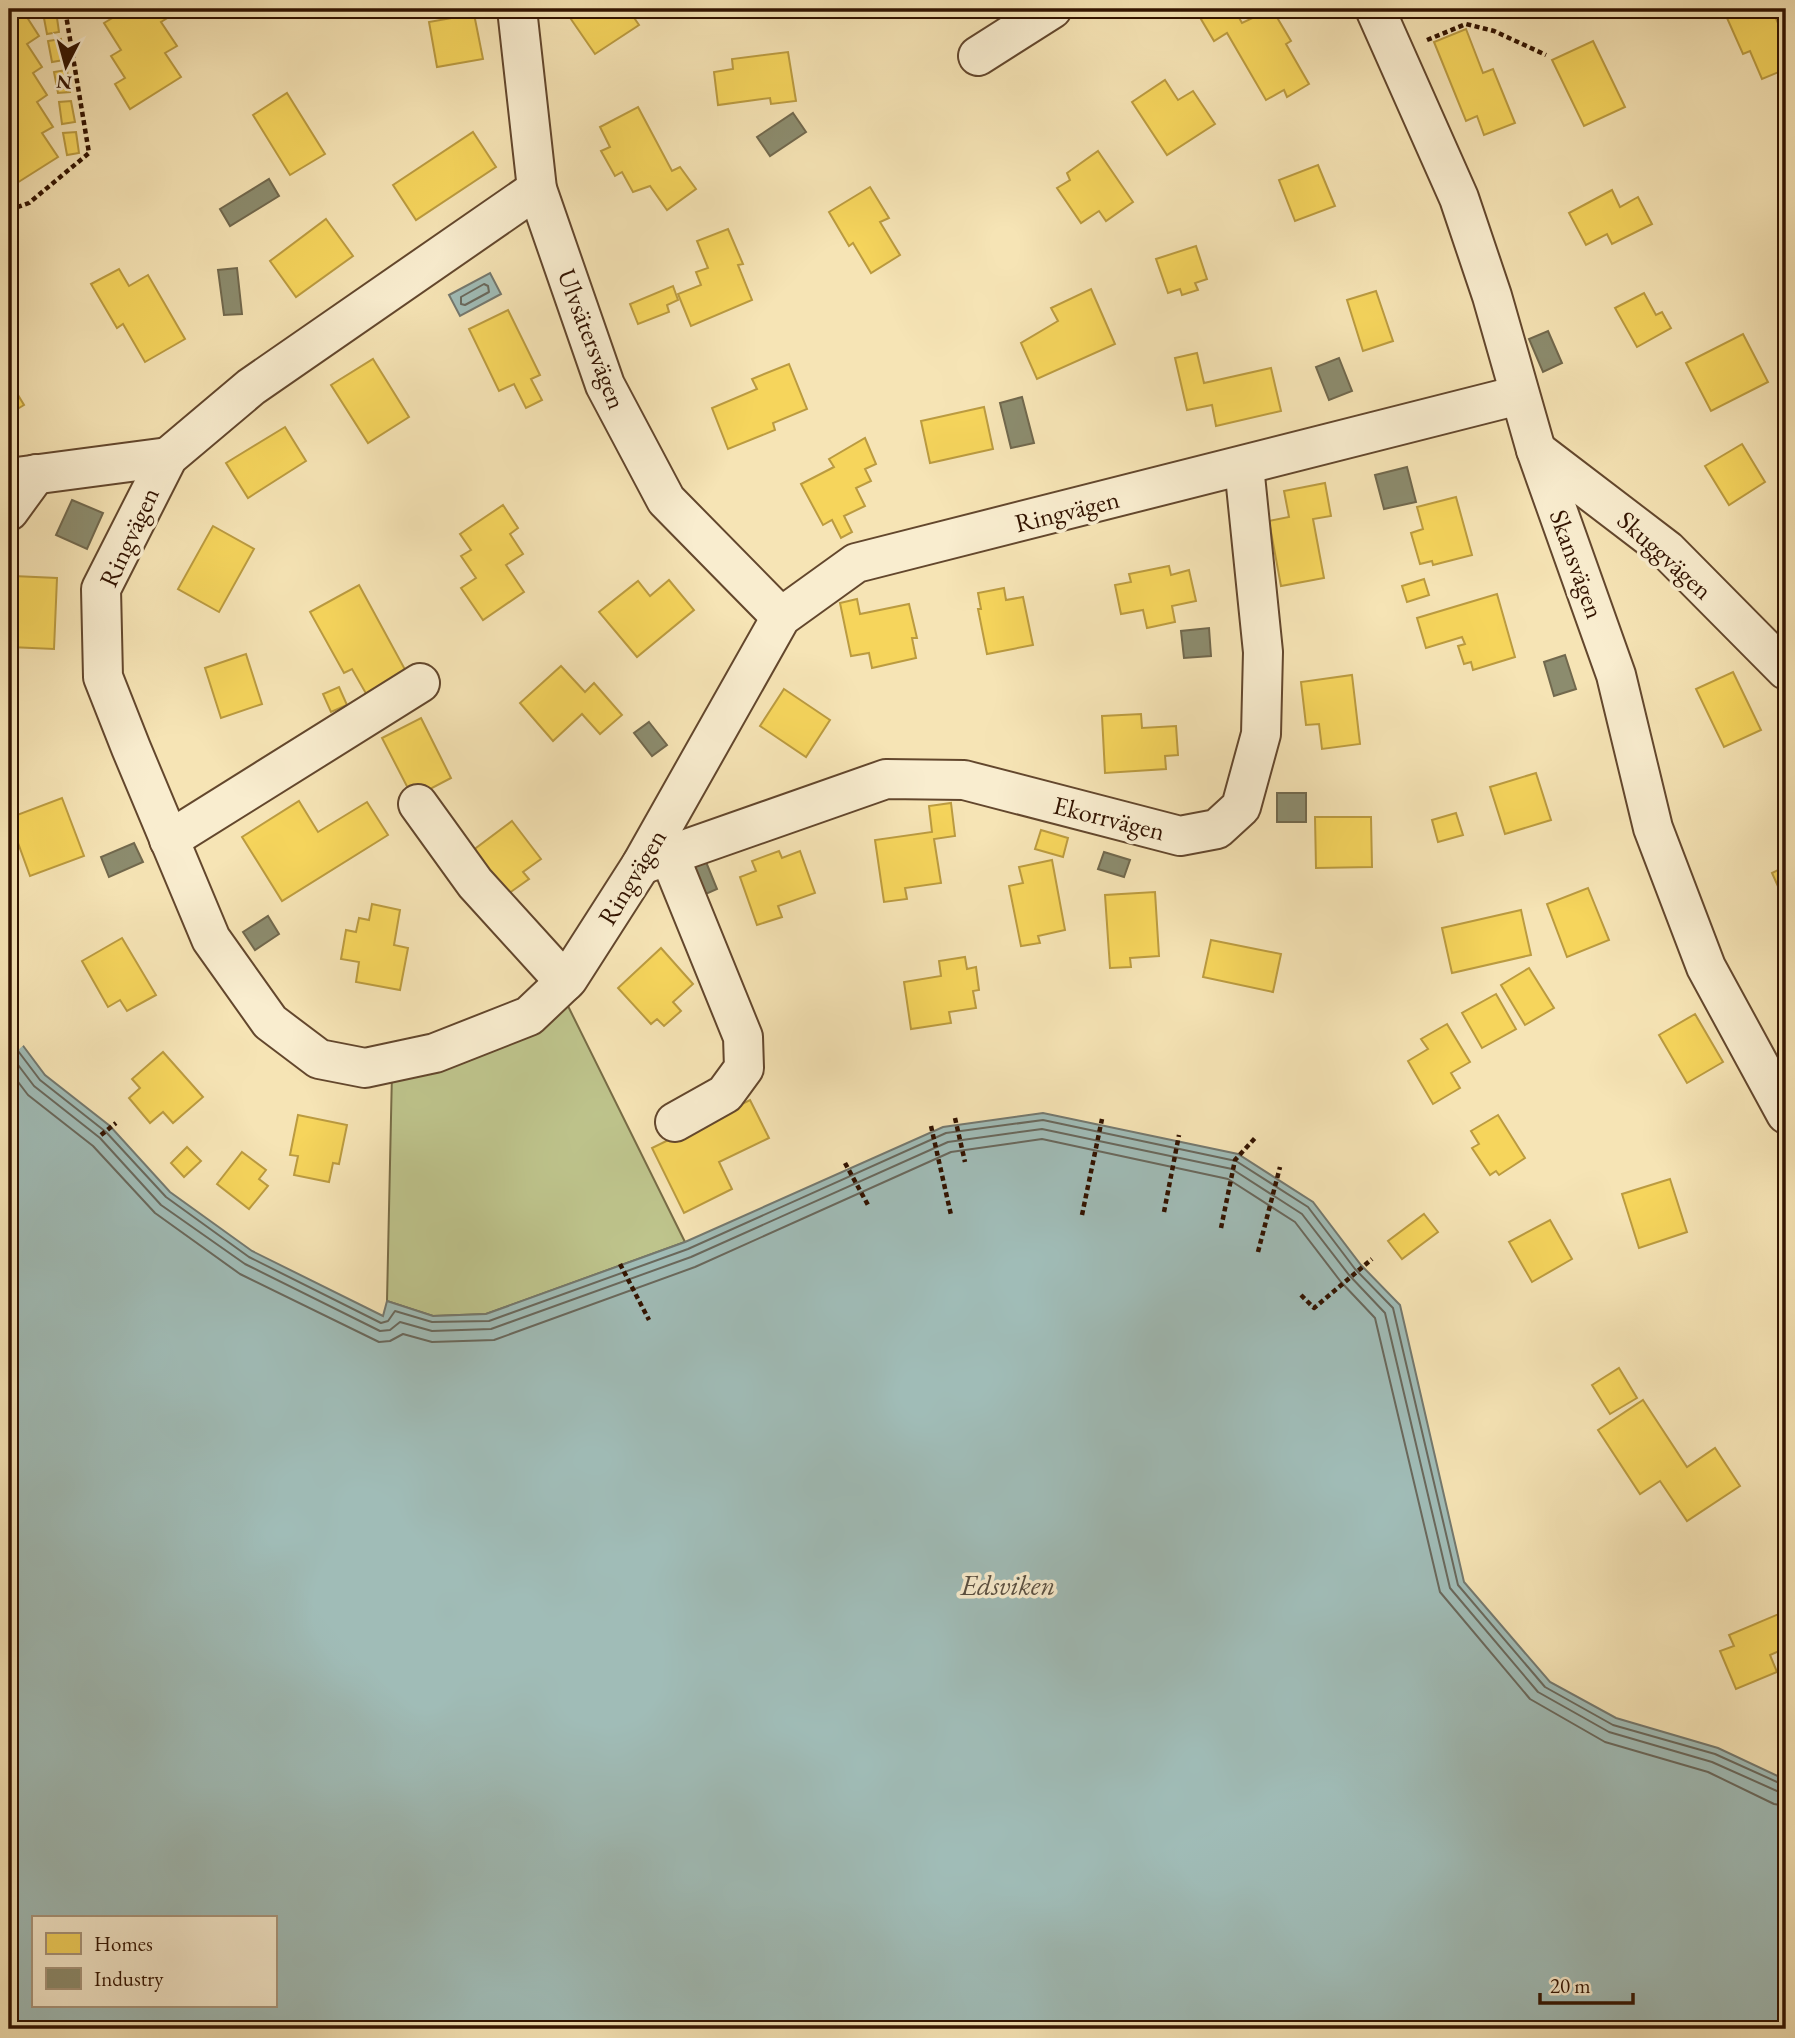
<svg xmlns="http://www.w3.org/2000/svg" width="1795" height="2038" font-family="'EB Garamond',serif">
<rect width="100%" height="100%" fill="#f6e4b5"/>
<filter id="stains"><feTurbulence type="fractalNoise" baseFrequency=".00286" numOctaves="4"/><feColorMatrix values="0 0 0 0 .2 0 0 0 0 .09 0 0 0 0 .02 0 0 0 .5 -.17"/></filter>
<radialGradient id="worn" r=".72"><stop offset=".6" stop-color="#630" stop-opacity="0"/><stop offset="1" stop-color="#630" stop-opacity=".3"/></radialGradient>
<!-- green -->
<path fill="#bec48c" stroke="#786c46" stroke-width="2" d="M566 1002 685 1242 486 1314 433 1316 387 1301 392 1072Z"/>
<!-- water -->
<g fill="#a0bcb7" stroke="#74786e" stroke-width="2" fill-rule="evenodd">
<path d="M490 273 501 294 460 316 449 295Z"/>
<path d="M9 1027 45 1075 110 1126 170 1192 252 1251 383 1316 387 1301 433 1316 486 1314 685 1242 943 1127 1043 1113 1238 1154 1313 1202 1361 1265 1400 1305 1464 1582 1550 1682 1616 1718 1718 1748 1786 1780V2029H9ZM33 1917H275V2005H33Z"/>
</g>
<!-- pier -->
<path fill="#f6e4b5" d="M14 1030 25 1044 11 1056 9 1054V1034Z"/>
<!-- homes -->
<g fill="#f6d55c" stroke="#bb9b40" stroke-width="2">
<path d="M9 9H26L23 11 39 36 27 44 42 67 33 73 47 95 37 102 53 127 42 133 58 157 9 188Z"/>
<path d="M108 9H164L169 17 161 22 177 46 165 53 181 77 130 109 115 84 125 78 111 56 121 50 104 23 114 17Z"/>
<path d="M564 9H628L639 25 595 54Z"/>
<path d="M1207 9H1234L1242 23 1272 9 1291 41 1286 44 1309 84 1287 97 1284 90 1266 100 1227 33 1214 41 1198 14Z"/>
<path d="M1723 9H1772L1781 30 1786 28V69L1762 79 1750 51 1743 54Z"/>
<path d="M56 11 59 32 47 34 43 13Z"/>
<path d="M474 14 483 59 437 67 429 22Z"/>
<path d="M1466 29 1483 73 1493 69 1515 123 1484 135 1477 116 1466 121 1434 42Z"/>
<path d="M61 39 64 60 52 62 48 41Z"/>
<path d="M1593 41 1625 107 1584 126 1552 60Z"/>
<path d="M788 52 796 101 771 104 770 98 718 105 714 72 733 69 732 59Z"/>
<path d="M67 70 70 92 58 93 54 72Z"/>
<path d="M1165 80 1178 100 1193 91 1215 124 1167 155 1132 102Z"/>
<path d="M287 93 325 154 290 175 253 115Z"/>
<path d="M71 101 75 122 62 124 59 102Z"/>
<path d="M638 107 672 171 680 167 696 189 667 210 650 186 633 192 622 172 615 176 601 151 610 147 600 127Z"/>
<path d="M76 132 79 153 67 155 63 133Z"/>
<path d="M473 132 496 167 416 220 393 185Z"/>
<path d="M1098 151 1133 202 1106 221 1099 211 1081 223 1057 188 1070 180 1067 173Z"/>
<path d="M1318 165 1335 206 1295 221 1279 180Z"/>
<path d="M870 187 889 218 880 222 900 255 871 273 853 243 849 246 829 212Z"/>
<path d="M1612 190 1620 207 1638 197 1652 224 1612 244 1607 234 1586 245 1569 213Z"/>
<path d="M326 219 353 256 296 297 270 261Z"/>
<path d="M728 229 743 264 738 265 752 300 691 326 678 294 701 285 696 272 708 268 697 241Z"/>
<path d="M1196 246 1207 279 1195 283 1198 290 1182 295 1180 289 1168 293 1156 259Z"/>
<path d="M119 269 129 286 148 275 185 339 145 362 123 324 117 328 91 284Z"/>
<path d="M673 286 678 300 667 305 669 312 638 324 630 304Z"/>
<path d="M1091 289 1115 344 1037 379 1021 343 1058 321 1051 308Z"/>
<path d="M1376 291 1393 341 1363 351 1347 300Z"/>
<path d="M1644 293 1656 315 1662 312 1671 328 1637 347 1615 308Z"/>
<path d="M508 310 540 375 531 379 542 400 526 408 514 384 499 391 469 329Z"/>
<path d="M1743 334 1768 382 1711 411 1686 363Z"/>
<path d="M1197 353 1204 383 1271 368 1281 411 1216 426 1212 405 1187 410 1175 358Z"/>
<path d="M373 359 409 417 368 443 331 385Z"/>
<path d="M789 364 807 409 773 423 775 430 728 449 712 408 757 389 752 379Z"/>
<path d="M9 380 24 405 9 414Z"/>
<path d="M984 407 993 449 930 463 921 421Z"/>
<path d="M285 427 306 461 248 498 226 463Z"/>
<path d="M865 438 876 464 865 469 871 481 856 488 865 506 844 516 852 532 841 538 832 520 823 525 801 484 834 467 829 459Z"/>
<path d="M1742 444 1765 482 1729 505 1705 466Z"/>
<path d="M1325 483 1331 516 1313 519 1324 578 1281 586 1269 521 1289 517 1284 491Z"/>
<path d="M1456 497 1472 555 1433 565 1432 561 1420 564 1411 533 1423 529 1417 507Z"/>
<path d="M503 505 518 528 510 534 523 554 506 565 524 592 483 620 461 588 476 578 461 556 471 550 460 534Z"/>
<path d="M213 526 254 549 219 612 178 589Z"/>
<path d="M1169 566 1171 575 1189 570 1196 601 1172 606 1175 622 1147 628 1143 610 1121 614 1115 585 1131 582 1129 574Z"/>
<path d="M13 576 57 578 54 649 10 647Z"/>
<path d="M1424 579 1429 595 1407 602 1402 586Z"/>
<path d="M669 580 694 610 637 657 599 612 638 581 650 596Z"/>
<path d="M359 585 408 675 368 697 352 669 344 673 310 612Z"/>
<path d="M1004 588 1006 600 1023 597 1033 645 987 654 978 609H981L978 593Z"/>
<path d="M1497 594 1515 657 1473 670 1471 662 1464 664 1458 646 1465 644 1462 637 1426 648 1417 618Z"/>
<path d="M857 599 860 614 909 604 917 638H912L916 658 872 668 869 653 851 656 840 603Z"/>
<path d="M246 654 262 704 221 718 205 668Z"/>
<path d="M561 666 585 692 594 683 622 715 600 734 582 714 553 741 520 703Z"/>
<path d="M1733 672 1761 730 1724 747 1696 689Z"/>
<path d="M1352 675 1360 744 1322 749 1319 724 1306 725 1301 682Z"/>
<path d="M339 687 347 705 331 712 323 694Z"/>
<path d="M784 689 830 720 806 757 760 726Z"/>
<path d="M1141 714 1142 728 1176 726 1178 755 1165 756 1166 769 1105 773 1102 716Z"/>
<path d="M421 718 451 778 413 798 382 738Z"/>
<path d="M1536 773 1551 820 1505 834 1490 787Z"/>
<path d="M62 798 84 856 30 876 9 818Z"/>
<path d="M299 801 318 832 367 802 388 835 282 901 242 837Z"/>
<path d="M951 803 955 836 934 839 941 883 905 888 907 899 884 902 875 840 932 832 929 806Z"/>
<path d="M1456 813 1463 835 1438 842 1432 820Z"/>
<path d="M1315 817H1371L1372 867 1316 868Z"/>
<path d="M512 821 541 859 523 872 529 879 505 896 472 851Z"/>
<path d="M1041 830 1068 838 1063 857 1035 849Z"/>
<path d="M779 851 782 858 800 851 815 893 778 906 782 917 757 925 740 877 756 871 752 861Z"/>
<path d="M1052 860 1065 930 1038 936 1040 943 1021 946 1009 886 1023 883 1019 867Z"/>
<path d="M1786 866V904L1772 873Z"/>
<path d="M1588 888 1609 940 1567 957 1547 904Z"/>
<path d="M1155 892 1159 956 1130 958 1131 967 1110 968 1105 895Z"/>
<path d="M372 904 400 910 394 945 408 948 400 990 356 982 359 962 341 959 346 930 356 932 359 918 369 920Z"/>
<path d="M1521 910 1531 955 1452 973 1442 928Z"/>
<path d="M122 938 156 995 127 1011 120 1000 108 1007 82 961Z"/>
<path d="M1211 940 1281 954 1273 992 1203 977Z"/>
<path d="M661 948 693 984 673 1002 681 1011 664 1026 657 1019 651 1024 618 988Z"/>
<path d="M965 957 967 969 976 967 979 990 973 991 976 1008 949 1012 951 1023 911 1029 904 982 941 976 939 961Z"/>
<path d="M1529 968 1554 1008 1525 1025 1501 985Z"/>
<path d="M1496 994 1516 1029 1482 1048 1462 1013Z"/>
<path d="M1695 1014 1723 1062 1687 1083 1659 1035Z"/>
<path d="M1447 1024 1470 1062 1451 1073 1460 1088 1433 1104 1408 1061 1428 1049 1421 1039Z"/>
<path d="M163 1052 203 1097 173 1123 163 1112 150 1123 129 1098 140 1088 132 1079Z"/>
<path d="M750 1100 769 1138 719 1162 732 1189 684 1213 652 1148Z"/>
<path d="M298 1115 347 1125 339 1164 333 1163 329 1182 294 1175 298 1156 290 1155Z"/>
<path d="M1498 1115 1525 1158 1499 1175 1496 1171 1490 1175 1472 1148 1479 1144 1471 1131Z"/>
<path d="M187 1147 201 1161 184 1177 171 1163Z"/>
<path d="M242 1152 266 1170 259 1179 268 1186 249 1209 217 1184Z"/>
<path d="M1670 1179 1687 1232 1639 1248 1622 1194Z"/>
<path d="M1424 1214 1438 1232 1402 1259 1388 1241Z"/>
<path d="M1550 1220 1572 1259 1532 1282 1509 1242Z"/>
<path d="M1619 1368 1637 1398 1610 1414 1592 1385Z"/>
<path d="M1643 1400 1687 1467 1715 1448 1740 1486 1687 1521 1660 1481 1640 1494 1598 1430Z"/>
<path d="M1786 1611V1648L1770 1655 1777 1672 1736 1689 1720 1651 1734 1646 1729 1635Z"/>
</g>
<!-- industry -->
<g fill="#8c8c6e" stroke="#71684d" stroke-width="2">
<path d="M793 113 806 132 770 156 757 137Z"/>
<path d="M269 179 279 196 230 226 220 209Z"/>
<path d="M237 268 242 314 224 315 218 270Z"/>
<path d="M1548 331 1562 363 1543 372 1529 339Z"/>
<path d="M1339 358 1352 391 1329 400 1316 367Z"/>
<path d="M1022 397 1034 443 1011 448 1000 403Z"/>
<path d="M1407 467 1416 502 1384 509 1375 475Z"/>
<path d="M72 500 103 513 87 549 56 535Z"/>
<path d="M1209 628 1211 656 1184 658 1181 631Z"/>
<path d="M1565 655 1576 689 1554 696 1544 662Z"/>
<path d="M649 722 667 745 652 756 634 733Z"/>
<rect x="1277" y="793" width="29" height="29"/>
<path d="M134 843 143 862 109 877 101 857Z"/>
<path d="M1104 852 1130 860 1124 877 1098 869Z"/>
<path d="M704 857 717 889 699 897 686 864Z"/>
<path d="M268 916 279 934 255 950 243 932Z"/>
</g>
<g fill="none" stroke-linecap="round" stroke-linejoin="round">
<!-- shore -->
<g stroke="#69685c" stroke-width="2">
<path d="M484 284 488 286 489 292 465 305 461 304V297Z"/>
<path d="M9 1039 40 1080 106 1132 166 1197 249 1257 381 1323 388 1321 395 1311 432 1322 489 1321 688 1249 946 1133 1043 1120 1236 1161 1308 1207 1355 1269 1393 1308 1458 1585 1545 1687 1613 1725 1715 1754 1786 1786"/>
<path d="M9 1053 34 1086 100 1138 161 1205 245 1264 380 1331 390 1330 400 1322 432 1331 491 1329 691 1257 948 1142 1042 1129 1232 1169 1302 1214 1349 1275 1385 1313 1450 1588 1538 1692 1609 1732 1712 1762 1786 1795"/>
<path d="M9 1070 28 1095 93 1146 155 1213 240 1274 379 1342 390 1341 403 1334 432 1342 494 1340 695 1267 951 1152 1042 1139 1228 1179 1295 1222 1341 1282 1375 1318 1440 1592 1530 1699 1605 1742 1708 1772 1774 1804 1786 1806"/>
</g>
<defs>
<g id="minor">
<path d="M517 9 537 189 605 385 666 500 781 617"/>
<path d="M1375 9 1459 198 1492 296 1536 450 1616 675 1653 828 1706 967 1786 1114"/>
<path d="M978 56 1052 9"/>
<path d="M537 189 251 387 168 457 101 589 103 677 131 748 211 939 270 1022 319 1059 365 1068 435 1053 529 1016 568 979 641 865 781 617 856 563 1519 395"/>
<path d="M1536 450 1667 550 1786 670"/>
<path d="M9 478 168 457"/>
<path d="M9 511 36 474"/>
<path d="M418 804 475 883 565 982"/>
<path d="M169 840 420 683"/>
<path d="M669 855 743 1037 744 1068 725 1094 675 1122"/>
<path d="M641 865 886 779 964 780 1180 836 1217 829 1241 807 1261 734 1263 652 1244 466"/>
</g>
</defs>
<!-- minor casing -->
<use href="#minor" stroke="#63472d" stroke-width="42"/>
<!-- path -->
<g stroke="#321300" stroke-width="4.5" stroke-dasharray="5 3.5" stroke-linecap="butt">
<path d="M1427 40 1466 24 1494 31 1546 55"/>
<path d="M9 210 29 203 89 153 65 9"/>
<path d="M955 1118 965 1162"/>
<path d="M931 1126 951 1215"/>
<path d="M101 1135 116 1123"/>
<path d="M845 1163 868 1205"/>
<path d="M1164 1212 1179 1135"/>
<path d="M1082 1215 1102 1119"/>
<path d="M1221 1228 1235 1160 1256 1137"/>
<path d="M1258 1252 1280 1167"/>
<path d="M620 1264 649 1320"/>
<path d="M1301 1295 1314 1308 1372 1259"/>
</g>
<!-- minor -->
<use href="#minor" stroke="#f9edcf" stroke-width="38"/>
</g>
<g text-anchor="middle" stroke-width="7" stroke-linejoin="round" paint-order="stroke">
<!-- street labels -->
<g font-size="26" fill="#321300" stroke="#f9edcf">
<text transform="translate(592 339) rotate(69)" y="9">Ulvsätersvägen</text>
<text transform="translate(1067 511) rotate(-14)" y="9">Ringvägen</text>
<text transform="translate(129 537) rotate(-65)" y="9">Ringvägen</text>
<text transform="translate(1665 555) rotate(42)" y="9">Skuggvägen</text>
<text transform="translate(1577 564) rotate(70)" y="9">Skansvägen</text>
<text transform="translate(1109 818) rotate(14)" y="9">Ekorrvägen</text>
<text transform="translate(632 877) rotate(-59)" y="9">Ringvägen</text>
</g>
<!-- water labels -->
<g font-size="28" font-style="italic" fill="#584e40" stroke="#f9edcf">
<text x="1008" y="1595">Edsviken</text>
</g>
</g>
<!-- margin -->
<rect width="1795" height="2038" fill="none" stroke="#f6e4b5" stroke-width="35"/>
<rect x="10" y="10" width="1774" height="2017" fill="none" stroke="#321300" stroke-width="3.5"/>
<rect x="18" y="18" width="1760" height="2003" fill="none" stroke="#321300" stroke-width="2"/>
<!-- legend -->
<rect x="32" y="1916" width="245" height="91" fill="#f9edcf" stroke="#a9967c" stroke-width="2"/>
<rect x="46" y="1933" width="35" height="21" fill="#f6d55c" stroke="#a9967c" stroke-width="2"/>
<text x="94" y="1951" font-size="21" fill="#321300">Homes</text>
<rect x="46" y="1968" width="35" height="21" fill="#8c8c6e" stroke="#a9967c" stroke-width="2"/>
<text x="94" y="1986" font-size="21" fill="#321300">Industry</text>
<!-- north arrow -->
<g transform="translate(66 66) rotate(186)" stroke="#f9edcf" stroke-width="5" paint-order="stroke">
<path d="M0-5L12 26L0 18L-12 26Z" fill="#321300"/>
<text y="-10" font-size="19" font-weight="bold" text-anchor="middle" fill="#321300">N</text>
</g>
<!-- scale -->
<path d="M1540 1993v10h93v-10" fill="none" stroke="#321300" stroke-width="3.5"/>
<text x="1550" y="1993" font-size="21" fill="#321300" stroke="#f9edcf" stroke-width="5" paint-order="stroke">20 m</text>
<rect width="100%" height="100%" filter="url(#stains)"/>
<rect width="100%" height="100%" fill="url(#worn)"/>
</svg>
